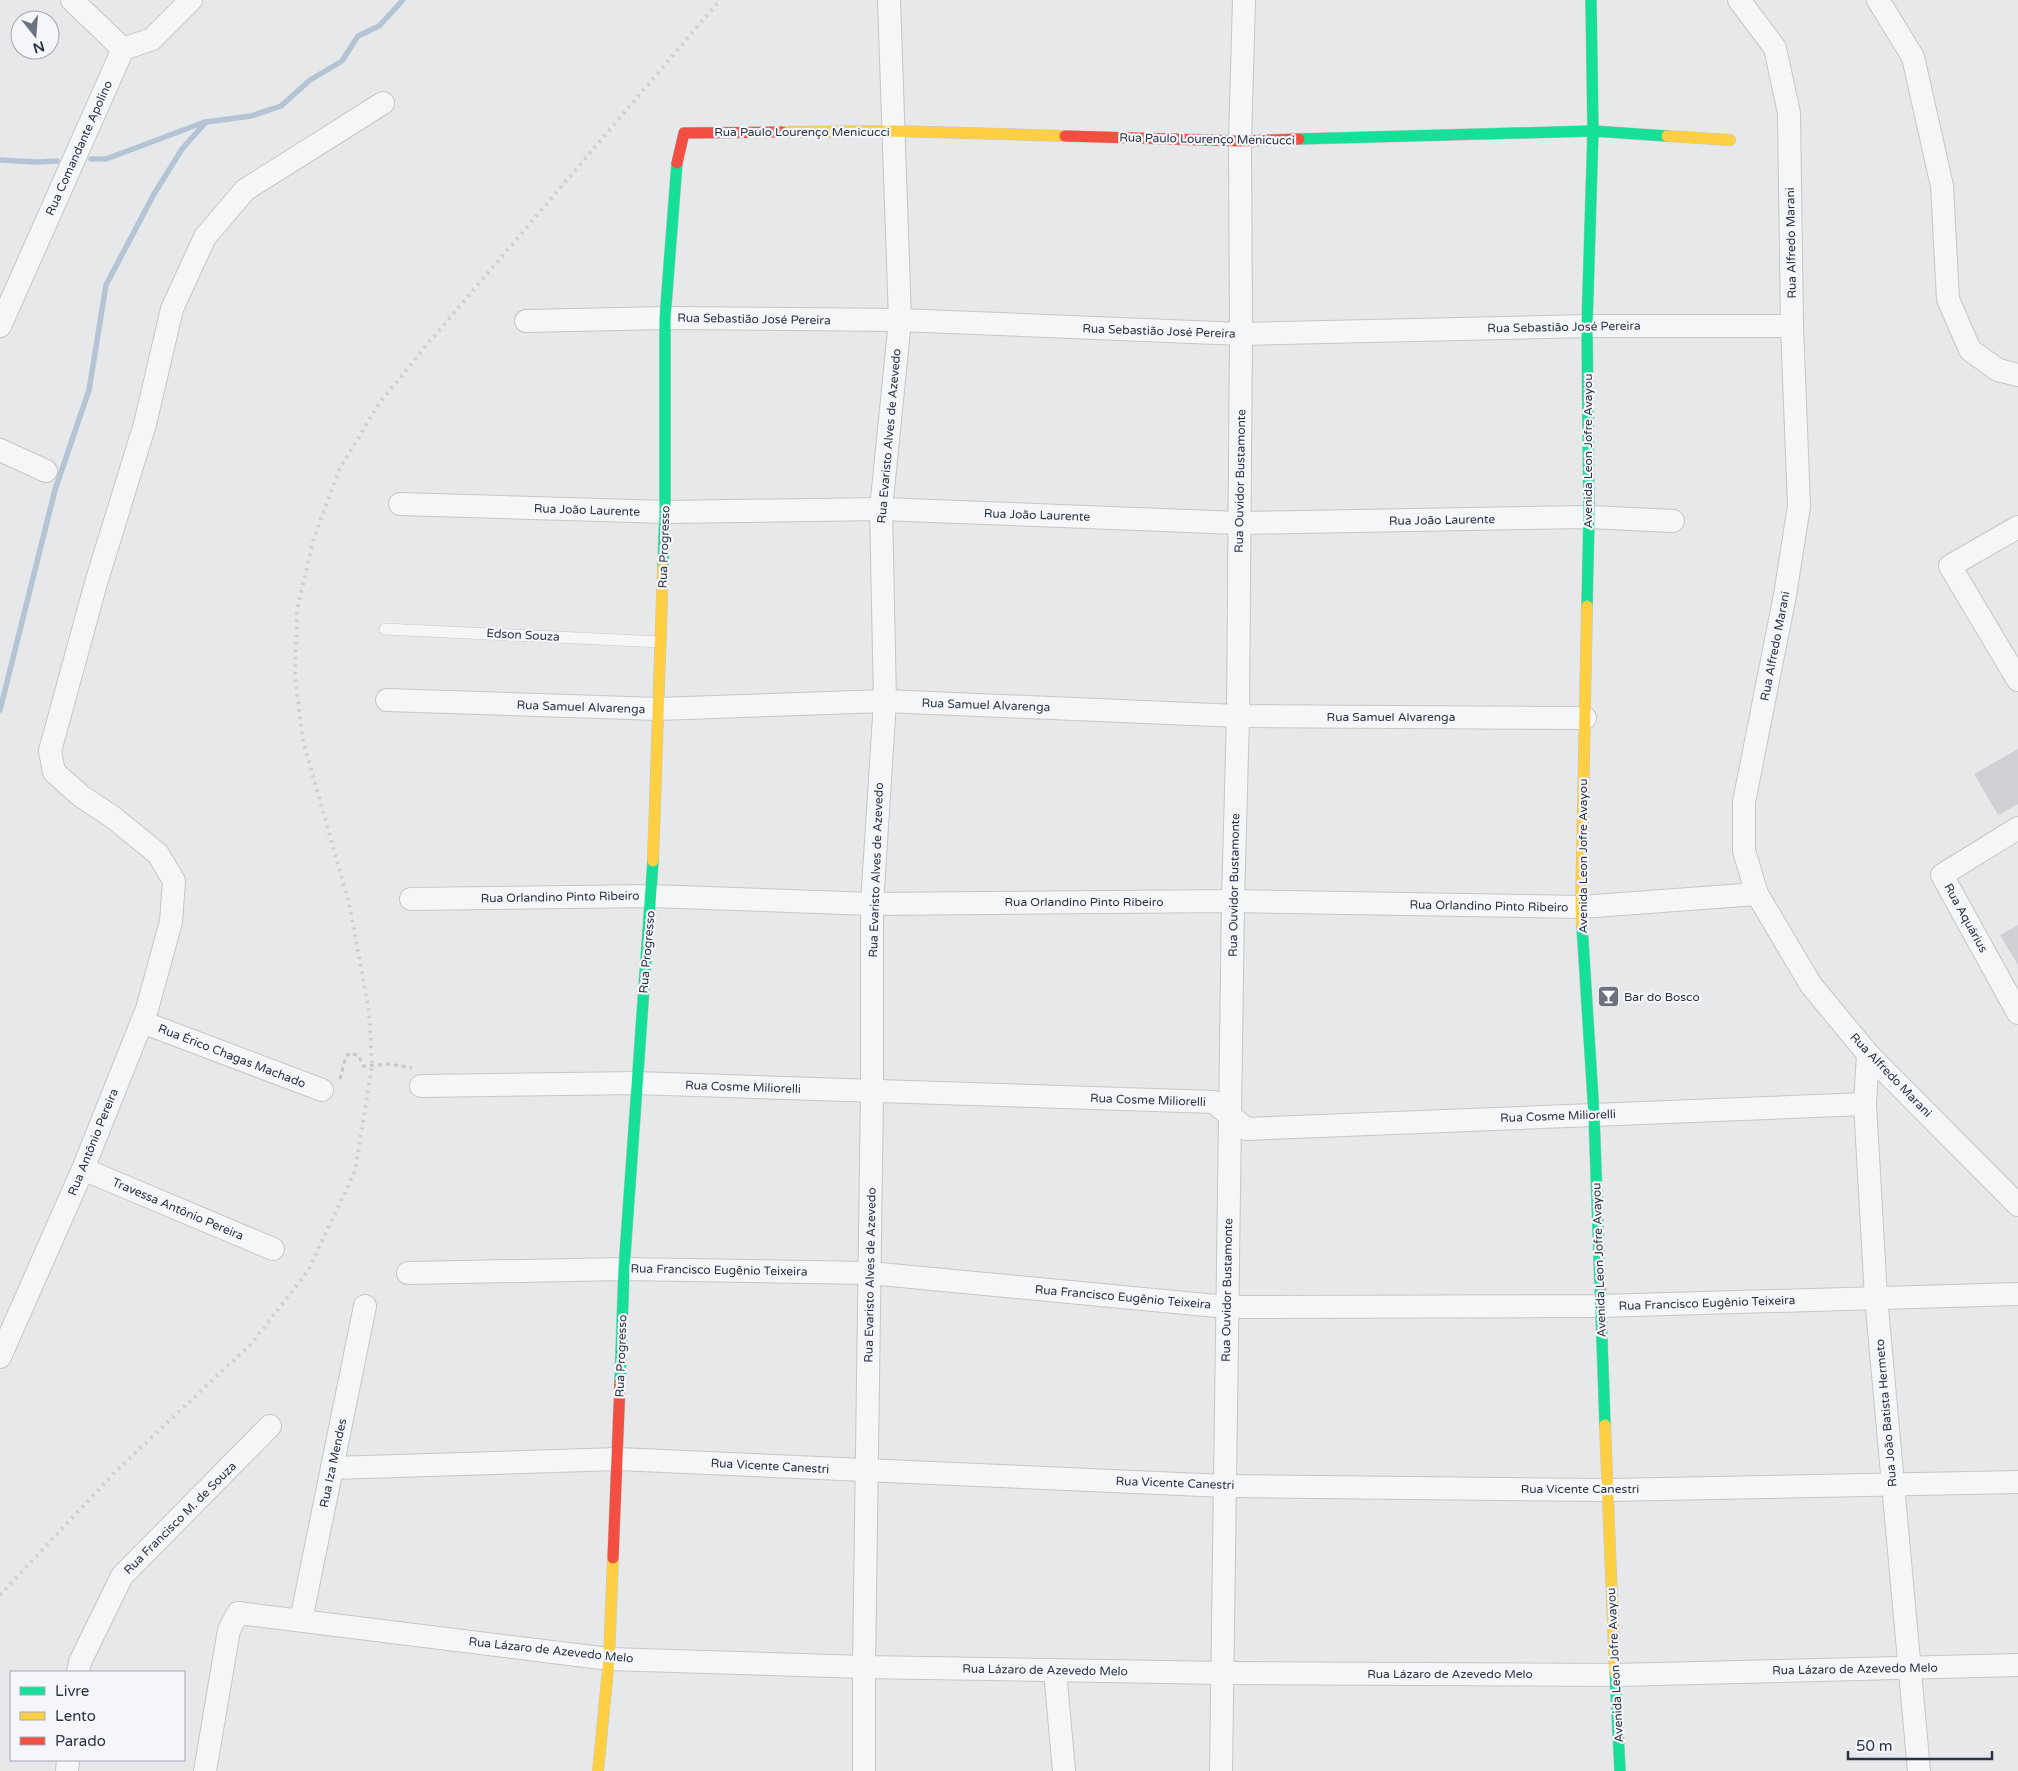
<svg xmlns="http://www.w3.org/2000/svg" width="2018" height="1771" font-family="'Varela Round',sans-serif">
<rect width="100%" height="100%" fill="#e6e8ea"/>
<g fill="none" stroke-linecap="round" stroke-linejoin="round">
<!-- stream -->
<g stroke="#b4c4d5" stroke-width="5.5">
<path d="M91 159H106L205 122"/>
<path d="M0 160 38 162 57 161"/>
<path d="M0 710 55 490 89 390 106 285 154 194 182 149 206 122 251 116 281 106 310 80 342 61 358 36 379 26 403 0"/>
</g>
</g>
<!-- building -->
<g fill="#ced0d3">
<path d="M2018 749V804L1998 815 1974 774Z"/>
<path d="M2018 925V965L2000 935Z"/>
</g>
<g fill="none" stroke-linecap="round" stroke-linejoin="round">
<defs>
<path id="lane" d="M385 629 661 642"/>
<g id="street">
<path d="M72 0 123 49"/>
<path d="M1739 0 1775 48 1789 113 1792 326 1799 506 1785 595 1744 802V851L1757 894 1811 985 1868 1054 2018 1205"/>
<path d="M1878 0 1913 57 1942 186 1948 299 1970 350 1998 370 2018 375"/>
<path d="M526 321 665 318 900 320 1241 334 1587 326H1792"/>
<path d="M0 326 123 49 152 39 191 0"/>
<path d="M0 450 46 471"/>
<path d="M400 504 665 512 881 509 1239 523 1589 517 1673 521"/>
<path d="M2018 527 1950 566 2018 680"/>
<path d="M387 700 658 709 885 701 1238 716 1585 718"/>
<path d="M2018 828 1942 875 2018 1013"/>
<path d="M411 899 652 896 872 904 1233 901 1581 907 1757 894"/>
<path d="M142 1022 322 1090"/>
<path d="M1868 1054 1865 1104 1876 1297 1919 1771"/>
<path d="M421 1086 636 1083 1214 1102 1246 1129 1865 1104"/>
<path d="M83 1169 273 1249"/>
<path d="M408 1273 624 1269 870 1273 1227 1307 1600 1306 2018 1294"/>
<path d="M0 1357 83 1169 147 1009 171 922 174 881 158 854 114 818 81 796 54 772 50 751 96 583 145 424 172 309 205 237 245 190 383 103"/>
<path d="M332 1468 618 1459 1225 1486 1607 1490 2018 1482"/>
<path d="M301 1620 365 1306"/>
<path d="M1055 1671 1064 1771"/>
<path d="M78 1672 80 1662 122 1576 270 1426"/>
<path d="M67 1771 68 1760"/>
<path d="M205 1771 229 1630 238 1613 609 1659 864 1667 1223 1673 1615 1675 2018 1665"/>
<path d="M864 1771V1667L872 1092V904L885 701 881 509 900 320 889 0"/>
<path d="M1221 1771 1233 901 1238 716 1241 334 1240 141 1244 0"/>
</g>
<g id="fast">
<path d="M1299 139 1593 131 1667 136"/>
<path d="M663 568 665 512V318L677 163"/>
<path d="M1587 606 1589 517 1587 326 1593 131 1591 0"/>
<path d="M1582 926 1594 1115 1605 1425"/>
<path d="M620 1383 624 1269 653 861"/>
<path d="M1615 1673 1620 1771"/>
</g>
<g id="slow">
<path d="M782 132 895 131 1065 136"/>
<path d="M1667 136 1730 140"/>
<path d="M653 861 663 568"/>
<path d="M1582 926 1581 907 1587 606"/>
<path d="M1605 1425 1615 1673"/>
<path d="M598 1771 609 1659 613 1558"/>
</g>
<g id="jam">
<path d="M1065 136 1240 141 1299 139"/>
<path d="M677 163 684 133 782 132"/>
<path d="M613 1558 620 1383"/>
</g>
</defs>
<!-- lane casing -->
<use href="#lane" stroke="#c4c6c8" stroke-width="12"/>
<!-- street casing -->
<use href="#street" stroke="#c4c6c8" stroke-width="24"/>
<!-- fast casing -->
<use href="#fast" stroke="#c4c6c8" stroke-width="12"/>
<!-- slow casing -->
<use href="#slow" stroke="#c4c6c8" stroke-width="12"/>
<!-- jam casing -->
<use href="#jam" stroke="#c4c6c8" stroke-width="12"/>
<!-- path -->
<path stroke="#c5c6ca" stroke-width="3" stroke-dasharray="4 4" stroke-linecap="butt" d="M340 1079 346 1056 350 1053 359 1056 363 1066 390 1064 412 1068"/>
<!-- lane -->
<use href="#lane" stroke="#f5f6f7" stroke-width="11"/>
<!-- street -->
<use href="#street" stroke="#f5f6f7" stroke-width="22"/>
<!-- fast -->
<use href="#fast" stroke="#16e098" stroke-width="11"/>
<!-- slow -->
<use href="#slow" stroke="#ffcf43" stroke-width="11"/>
<!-- jam -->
<use href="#jam" stroke="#f24e42" stroke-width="11"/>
<!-- rail -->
<path stroke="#cecfd2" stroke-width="4" stroke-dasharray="2.5 5" stroke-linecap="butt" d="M0 1595 117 1470 251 1344 308 1271 355 1171 372 1066 369 1012 349 903 303 741 295 676 297 609 314 538 339 470 378 405 425 347 720 0"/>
</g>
<!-- icons -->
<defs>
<symbol id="bar-square" viewBox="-11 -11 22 22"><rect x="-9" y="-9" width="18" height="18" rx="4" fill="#6c737f" stroke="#f4f6f9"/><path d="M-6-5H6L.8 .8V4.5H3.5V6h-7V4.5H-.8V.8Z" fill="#fff"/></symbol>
</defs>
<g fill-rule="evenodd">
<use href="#bar-square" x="1596" y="984" width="25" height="25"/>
</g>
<g text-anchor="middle" stroke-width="4.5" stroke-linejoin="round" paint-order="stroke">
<!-- street labels -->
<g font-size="12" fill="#2b3445" stroke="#f4f6f9">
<text x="802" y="136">Rua Paulo Lourenço Menicucci</text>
<text transform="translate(1207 139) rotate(1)" y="4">Rua Paulo Lourenço Menicucci</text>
<text transform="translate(79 148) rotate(-66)" y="4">Rua Comandante Apolino</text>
<text transform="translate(1791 243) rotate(-91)" y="4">Rua Alfredo Marani</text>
<text transform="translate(754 319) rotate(1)" y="4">Rua Sebastião José Pereira</text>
<text transform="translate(1564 327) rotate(-1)" y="4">Rua Sebastião José Pereira</text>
<text transform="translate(1159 331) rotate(2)" y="4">Rua Sebastião José Pereira</text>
<text transform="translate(889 436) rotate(-85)" y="4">Rua Evaristo Alves de Azevedo</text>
<text transform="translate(1588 451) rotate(-90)" y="4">Avenida Leon Jofre Avayou</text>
<text transform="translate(1240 481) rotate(-89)" y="4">Rua Ouvidor Bustamonte</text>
<text transform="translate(587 510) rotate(2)" y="4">Rua João Laurente</text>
<text transform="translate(1037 515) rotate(2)" y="4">Rua João Laurente</text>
<text transform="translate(1442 520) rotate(-1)" y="4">Rua João Laurente</text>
<text transform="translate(664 547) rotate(-88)" y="4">Rua Progresso</text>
<text transform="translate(523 635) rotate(3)" y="4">Edson Souza</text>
<text transform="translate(1775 646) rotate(-79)" y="4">Rua Alfredo Marani</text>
<text transform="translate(986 705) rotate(2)" y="4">Rua Samuel Alvarenga</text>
<text transform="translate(581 707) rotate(2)" y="4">Rua Samuel Alvarenga</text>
<text x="1391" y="721">Rua Samuel Alvarenga</text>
<text transform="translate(1583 856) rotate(-90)" y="4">Avenida Leon Jofre Avayou</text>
<text transform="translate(876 870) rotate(-88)" y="4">Rua Evaristo Alves de Azevedo</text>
<text transform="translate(1234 885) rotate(-89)" y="4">Rua Ouvidor Bustamonte</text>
<text transform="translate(560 897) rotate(-1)" y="4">Rua Orlandino Pinto Ribeiro</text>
<text x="1084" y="906">Rua Orlandino Pinto Ribeiro</text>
<text transform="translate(1489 906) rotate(1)" y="4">Rua Orlandino Pinto Ribeiro</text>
<text transform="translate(1966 918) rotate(61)" y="4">Rua Aquárius</text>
<text transform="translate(647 952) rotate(-85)" y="4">Rua Progresso</text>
<text transform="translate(232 1056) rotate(21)" y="4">Rua Érico Chagas Machado</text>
<text transform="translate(1891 1075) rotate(46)" y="4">Rua Alfredo Marani</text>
<text transform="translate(743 1087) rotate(2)" y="4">Rua Cosme Miliorelli</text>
<text transform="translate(1148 1100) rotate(2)" y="4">Rua Cosme Miliorelli</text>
<text transform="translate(1558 1116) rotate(-2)" y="4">Rua Cosme Miliorelli</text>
<text transform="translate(93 1142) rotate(-68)" y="4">Rua Antônio Pereira</text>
<text transform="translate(178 1209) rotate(23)" y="4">Travessa Antônio Pereira</text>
<text transform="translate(1599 1260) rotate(-92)" y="4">Avenida Leon Jofre Avayou</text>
<text transform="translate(719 1270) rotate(1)" y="4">Rua Francisco Eugênio Teixeira</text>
<text transform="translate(870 1275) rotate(-89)" y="4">Rua Evaristo Alves de Azevedo</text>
<text transform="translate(1227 1290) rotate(-89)" y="4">Rua Ouvidor Bustamonte</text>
<text transform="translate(1123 1297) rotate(5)" y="4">Rua Francisco Eugênio Teixeira</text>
<text transform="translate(1707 1303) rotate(-2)" y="4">Rua Francisco Eugênio Teixeira</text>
<text transform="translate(621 1356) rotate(-88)" y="4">Rua Progresso</text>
<text transform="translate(1886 1413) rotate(-95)" y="4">Rua João Batista Hermeto</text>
<text transform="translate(333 1463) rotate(-78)" y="4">Rua Iza Mendes</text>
<text transform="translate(770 1466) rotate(3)" y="4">Rua Vicente Canestri</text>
<text transform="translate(1175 1483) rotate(2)" y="4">Rua Vicente Canestri</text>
<text x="1580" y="1493">Rua Vicente Canestri</text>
<text transform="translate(180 1518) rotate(-45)" y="4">Rua Francisco M. de Souza</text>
<text transform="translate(551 1650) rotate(6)" y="4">Rua Lázaro de Azevedo Melo</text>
<text transform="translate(1615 1665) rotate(-93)" y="4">Avenida Leon Jofre Avayou</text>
<text transform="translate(1855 1669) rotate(-1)" y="4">Rua Lázaro de Azevedo Melo</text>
<text transform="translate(1045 1670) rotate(1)" y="4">Rua Lázaro de Azevedo Melo</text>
<text x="1450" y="1678">Rua Lázaro de Azevedo Melo</text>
</g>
<!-- poi labels -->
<g font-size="12" fill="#2b3445" stroke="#f4f6f9" text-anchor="start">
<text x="1624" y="1001">Bar do Bosco</text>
</g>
</g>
<!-- legend -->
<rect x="10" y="1671" width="175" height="90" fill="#f4f6f9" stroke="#a4a8b1"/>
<rect x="20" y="1687" width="25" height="8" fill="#16e098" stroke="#a4a8b1"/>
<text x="55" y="1696" font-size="15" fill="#2b3445">Livre</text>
<rect x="20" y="1712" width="25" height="8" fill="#ffcf43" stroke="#a4a8b1"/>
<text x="55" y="1721" font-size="15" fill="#2b3445">Lento</text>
<rect x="20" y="1737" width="25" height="8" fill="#f24e42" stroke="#a4a8b1"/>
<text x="55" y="1746" font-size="15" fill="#2b3445">Parado</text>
<!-- north arrow -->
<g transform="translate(35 35) rotate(163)"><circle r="24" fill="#f4f6f9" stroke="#a4a8b1"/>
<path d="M0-4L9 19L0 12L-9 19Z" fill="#6c737f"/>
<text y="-8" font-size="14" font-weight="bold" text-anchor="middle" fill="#2b3445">N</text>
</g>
<!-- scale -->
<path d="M1848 1751v8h144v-8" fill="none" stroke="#2b3445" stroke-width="2.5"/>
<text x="1856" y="1751" font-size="15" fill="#2b3445" stroke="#f4f6f9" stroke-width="4" paint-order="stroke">50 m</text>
</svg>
